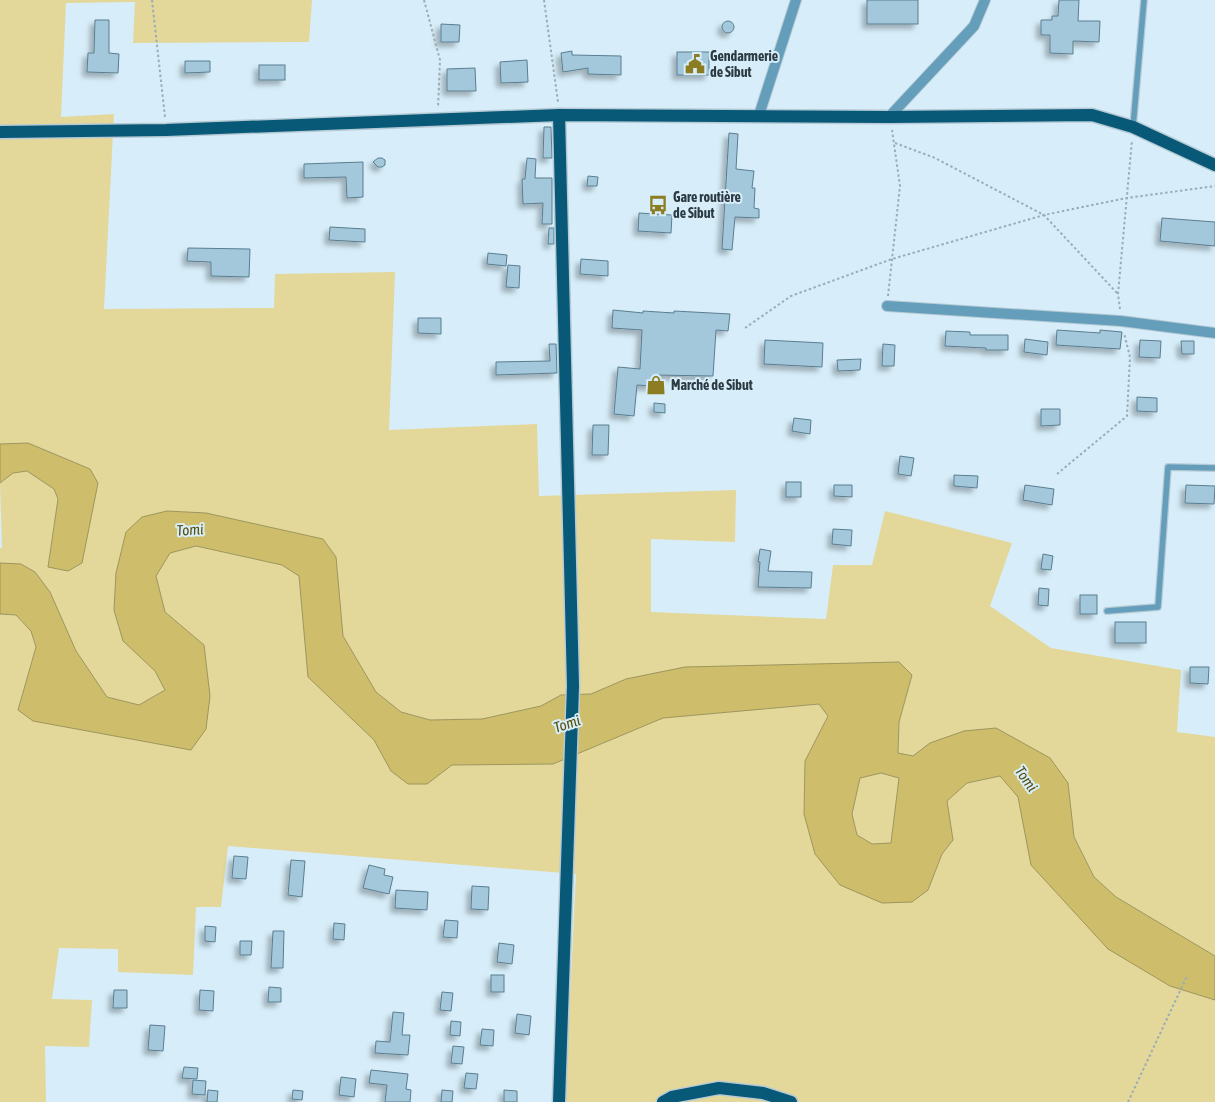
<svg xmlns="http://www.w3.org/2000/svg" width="1215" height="1102" font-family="'Asap Condensed',sans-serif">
<defs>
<filter id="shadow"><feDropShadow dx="-4.5" dy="4.5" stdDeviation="2.5" flood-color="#0004"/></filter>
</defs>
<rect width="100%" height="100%" fill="#d7eefa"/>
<!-- green -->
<g fill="#e3d799">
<path d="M0 0H312L309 42 133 43 135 2 66 3 61 117 114 114 104 309 274 308 275 274 395 272 389 430 537 424 539 496 736 490 735 542 651 539V612L826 619 833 565H872L885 511 1012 543 990 606 1051 648 1181 670 1177 732 1215 737V956L1116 897 1094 877 1074 837 1068 783 931 743 913 756 898 753 899 722 912 676 626 679 591 694 561 695 541 706 482 719 430 720 401 712 376 692 343 636 336 557 323 539 206 513 167 511 123 641 155 671 165 690 139 705 107 697 76 651 50 592 35 572 21 564 0 563V548H2L0 483 13 473 27 471 54 489 58 499 48 567 90 469 28 443 0 444Z"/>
<path d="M196 546 282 565 299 576 308 677 374 740 391 771 427 784 452 765 553 764 663 718 819 704 828 715 805 761 804 814 815 854 840 885 928 890 942 854 953 840 947 801 967 783 1000 776 1018 797 1032 865 1170 986 1215 1000V1102H565L576 874 228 846 221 907H196L193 975 118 972V949L59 948 52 999 92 1000 89 1047 45 1046 46 1102H0V614L16 615 31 631 36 647 18 710 191 750 204 645 165 612 156 576 170 553Z"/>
<path d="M881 773 899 778 891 843 872 844 857 835 852 815 860 778Z"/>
</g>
<!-- water -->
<g fill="#cebd6a" stroke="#9d965e" fill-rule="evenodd">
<path d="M28 443 90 469 98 483 82 563 68 571 48 567 58 499 54 489 27 471 13 473 0 483V444Z"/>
<path d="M167 511 206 513 323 539 336 557 343 636 376 692 401 712 430 720 482 719 541 706 561 695 591 694 626 679 685 667 899 662 912 675 899 722 898 753 913 756 930 743 964 731 996 728 1050 758 1068 783 1074 837 1094 877 1116 897 1215 956V1000L1170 986 1108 949 1031 865 1018 797 1000 776 967 783 947 801 953 840 942 854 928 890 912 902 882 903 840 885 815 854 804 814 805 761 828 716 819 704 663 718 553 764 452 765 427 784H408L391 771 374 740 308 677 299 576 282 565 196 546 170 553 156 576 165 612 204 645 210 696 206 729 191 750 33 721 18 710 36 647 31 631 16 615 0 614V563L21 564 35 572 50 592 76 651 107 697 139 705 165 690 155 671 123 641 114 610 116 573 126 532 142 517ZM881 773 899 778 891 843 872 844 857 835 852 814 860 778Z"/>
</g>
<!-- building -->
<g fill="#a3c8dc" stroke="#5a7d8f" filter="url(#shadow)">
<rect x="867" y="0" width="51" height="24"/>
<path d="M1059 0H1079L1078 21H1100L1099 42 1073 41V54L1050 53V35H1041V20H1052V16H1058Z"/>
<path d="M95 20H109V53L119 54 118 73 87 72 88 53H94Z"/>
<circle cx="728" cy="27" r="6"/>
<path d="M441 24 460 25 459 42H441Z"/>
<path d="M572 51V55L621 56V75L588 74V68L563 72 561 53Z"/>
<rect x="677" y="52" width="32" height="23"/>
<path d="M527 60 528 82 501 83 500 62Z"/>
<path d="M185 61H210V72L185 73Z"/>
<rect x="259" y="65" width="26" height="15"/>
<path d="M475 68 476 91H447V69Z"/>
<path d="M544 127H551L552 158H543Z"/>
<path d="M729 133 738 134 736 169 754 171 752 188H755L754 208 759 209V218L735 217 732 250 722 249Z"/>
<path d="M378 158H382L385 160V165L382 167H378L373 162Z"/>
<path d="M527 158 536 159 535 178H552V224H542L543 203 523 204 522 179H525Z"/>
<path d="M363 162V197L347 198 346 177 304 178V164Z"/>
<path d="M588 176 598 177 597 186H587Z"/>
<path d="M639 213 672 215 671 233 638 231Z"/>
<path d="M1162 218 1215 222V246L1160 241Z"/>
<path d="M330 227 365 229V242L329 240Z"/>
<path d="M549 228H554V244H548Z"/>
<path d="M188 248 250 249 249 277 211 276V262L187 261Z"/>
<path d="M488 253 507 255 506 266 487 264Z"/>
<path d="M581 259 608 261V276L580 274Z"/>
<path d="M508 265 520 266 519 288 506 287Z"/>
<path d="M613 310 643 313V311L674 313V311L730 314 728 331 716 330 713 376 654 375 653 386 637 385 634 416 614 414 618 367 640 369 642 330 612 328Z"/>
<path d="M418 318H441V334L418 333Z"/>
<path d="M1057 330 1100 333V330L1122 332 1120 349 1056 345Z"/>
<path d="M946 331 970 332V335H1008V350H986V348L945 346Z"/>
<path d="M1025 339 1048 342 1047 355 1024 352Z"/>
<path d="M765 340 823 343 822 367 764 364Z"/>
<path d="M1140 340 1161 341 1160 358 1139 357Z"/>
<path d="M1181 341H1194V354H1182Z"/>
<path d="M549 344H556L557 373 496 375V362L550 361Z"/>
<path d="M883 344 895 345 894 366H882Z"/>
<path d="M861 359 860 370 838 371 837 360Z"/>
<path d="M1137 397 1157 398V412L1137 411Z"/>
<path d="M654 403 665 404V413L654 412Z"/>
<path d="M1041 409H1060V425L1041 426Z"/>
<path d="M794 418 811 420 810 434 792 431Z"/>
<path d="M593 425H609L608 455H592Z"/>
<path d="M900 456 914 458 911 476 898 474Z"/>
<path d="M954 475 978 476 977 488 954 486Z"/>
<rect x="786" y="482" width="15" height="15"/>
<path d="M834 485H852V497L834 496Z"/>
<path d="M1025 485 1054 489 1052 505 1023 500Z"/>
<path d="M1186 485 1215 486 1214 504 1185 503Z"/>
<path d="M833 529 852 530 851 546 832 544Z"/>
<path d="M760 549 771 551 768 571 812 572 811 588 758 587 760 562H758Z"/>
<path d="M1043 554 1053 556 1051 570 1041 569Z"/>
<path d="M1039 588 1049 589 1048 606 1038 605Z"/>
<rect x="1080" y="595" width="17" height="19"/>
<rect x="1115" y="622" width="31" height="21"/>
<path d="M1190 667H1209L1208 684 1190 683Z"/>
<path d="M234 856 248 857 246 879 232 878Z"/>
<path d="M291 860 305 861 302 897 288 895Z"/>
<path d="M369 865 385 869 384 875 393 877 389 894 363 888Z"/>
<path d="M472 886 489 887 488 910 471 909Z"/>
<path d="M396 890 428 892 427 910 395 908Z"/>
<path d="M445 920 458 921 457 938 443 937Z"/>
<path d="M334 923 345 924 344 940 333 939Z"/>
<path d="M205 926 216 927 215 942 205 941Z"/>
<path d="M273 931H284L283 968H271Z"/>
<path d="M240 941H252L251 955H240Z"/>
<path d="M499 943 514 945 512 964 497 962Z"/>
<rect x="491" y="975" width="13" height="17"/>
<path d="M269 987 281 988V1002H268Z"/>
<path d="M114 990H127V1008H113Z"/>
<path d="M200 990 214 991 213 1011 199 1010Z"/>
<path d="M442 992 453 993 451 1011 440 1010Z"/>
<path d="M393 1012 404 1013 402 1035H410L408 1055 375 1053 376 1041 390 1042Z"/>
<path d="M517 1014 531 1016 529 1035 515 1033Z"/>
<path d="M451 1021 461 1022 460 1036 450 1035Z"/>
<path d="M150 1025 165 1026 163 1051 148 1050Z"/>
<path d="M482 1029 494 1030 493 1046 480 1045Z"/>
<path d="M453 1046 464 1047 462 1064 451 1063Z"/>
<path d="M184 1067 198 1068 197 1079 182 1078Z"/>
<path d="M371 1070 408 1074 406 1089 411 1090 410 1102H385L387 1085 369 1083Z"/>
<path d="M466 1073 478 1074 476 1089 464 1088Z"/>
<path d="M341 1077 356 1079 354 1097 339 1095Z"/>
<path d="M193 1080 206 1081 205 1095 192 1094Z"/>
<path d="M208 1090 218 1091 217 1102H207Z"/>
<path d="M293 1090 303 1091 302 1100 292 1099Z"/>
<path d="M442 1090 453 1091 452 1102H441Z"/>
<path d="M504 1090 517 1091V1102H504Z"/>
</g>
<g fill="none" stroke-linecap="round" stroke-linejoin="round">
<defs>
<g id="service">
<path d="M1133 127 1144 0"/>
<path d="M1107 611 1158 607 1168 467 1215 468"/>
</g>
<g id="minor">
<path d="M759 115 796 0"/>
<path d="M889 117 974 26 985 0"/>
<path d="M887 306 1121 321 1215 333"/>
</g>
<g id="primary">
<path d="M0 132 166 130 559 115 889 117 1092 115 1133 127 1215 165"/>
<path d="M559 1102 573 686 559 115"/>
<path d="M663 1102 672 1097 719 1088 763 1093 791 1102"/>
</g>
</defs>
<!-- service casing -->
<use href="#service" stroke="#b5cad5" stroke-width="8"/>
<!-- minor casing -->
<use href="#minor" stroke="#b5cad5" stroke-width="12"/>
<!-- primary casing -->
<use href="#primary" stroke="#b5cad5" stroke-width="15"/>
<!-- path -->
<g stroke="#99adb7" stroke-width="2" stroke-dasharray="2.5 2.5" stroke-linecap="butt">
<path d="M152 0 165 117"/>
<path d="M424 0 440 60 438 108"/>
<path d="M544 0 558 102"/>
<path d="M895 143 935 158 1044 215 1117 293"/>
<path d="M888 296 900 186 892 130"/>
<path d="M1120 309 1118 294 1132 140"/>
<path d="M745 328 791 296 892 259 1044 215 1127 198 1215 186"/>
<path d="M1057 474 1127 416 1130 357 1124 333"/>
<path d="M1128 1102 1187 976"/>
</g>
<!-- service -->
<use href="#service" stroke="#649ebb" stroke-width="5.5"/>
<!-- minor -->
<use href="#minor" stroke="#649ebb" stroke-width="10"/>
<!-- primary -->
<use href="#primary" stroke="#085877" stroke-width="12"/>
</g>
<!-- icons -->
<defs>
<symbol id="civic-bare" viewBox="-9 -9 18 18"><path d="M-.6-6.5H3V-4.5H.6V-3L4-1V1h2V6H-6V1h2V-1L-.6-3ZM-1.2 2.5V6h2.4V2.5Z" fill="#8c7c22" stroke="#d7eefa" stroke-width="2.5" paint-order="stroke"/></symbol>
<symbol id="bus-bare" viewBox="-9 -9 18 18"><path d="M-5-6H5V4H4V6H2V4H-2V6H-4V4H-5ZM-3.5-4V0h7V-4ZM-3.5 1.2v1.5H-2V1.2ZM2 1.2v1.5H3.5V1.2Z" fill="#8c7c22" stroke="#d7eefa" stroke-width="2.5" paint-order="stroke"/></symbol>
<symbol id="shop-bare" viewBox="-9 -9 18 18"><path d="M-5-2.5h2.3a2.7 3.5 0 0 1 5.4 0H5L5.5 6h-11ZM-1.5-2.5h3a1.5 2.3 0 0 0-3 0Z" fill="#8c7c22" stroke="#d7eefa" stroke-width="2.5" paint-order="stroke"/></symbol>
</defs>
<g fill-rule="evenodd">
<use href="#civic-bare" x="681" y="50" width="28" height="28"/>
<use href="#bus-bare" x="644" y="191" width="28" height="28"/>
<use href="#shop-bare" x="642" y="371" width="28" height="28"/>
</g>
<g text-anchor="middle" stroke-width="4" stroke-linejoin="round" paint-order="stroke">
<!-- poi labels -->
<g font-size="14" font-weight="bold" fill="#2c3b43" stroke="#d7eefa" text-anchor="start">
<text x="710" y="61">Gendarmerie<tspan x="710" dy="16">de Sibut</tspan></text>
<text x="673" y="202">Gare routière<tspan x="673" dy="16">de Sibut</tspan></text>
<text x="671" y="390">Marché de Sibut</text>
</g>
<!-- water labels -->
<g font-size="15" font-style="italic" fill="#584d0a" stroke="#d7eefa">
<text transform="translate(190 530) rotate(-3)" y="5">Tomi</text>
<text transform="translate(567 724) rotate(-18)" y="5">Tomi</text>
<text transform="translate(1026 779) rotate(55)" y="5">Tomi</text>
</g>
</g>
</svg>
